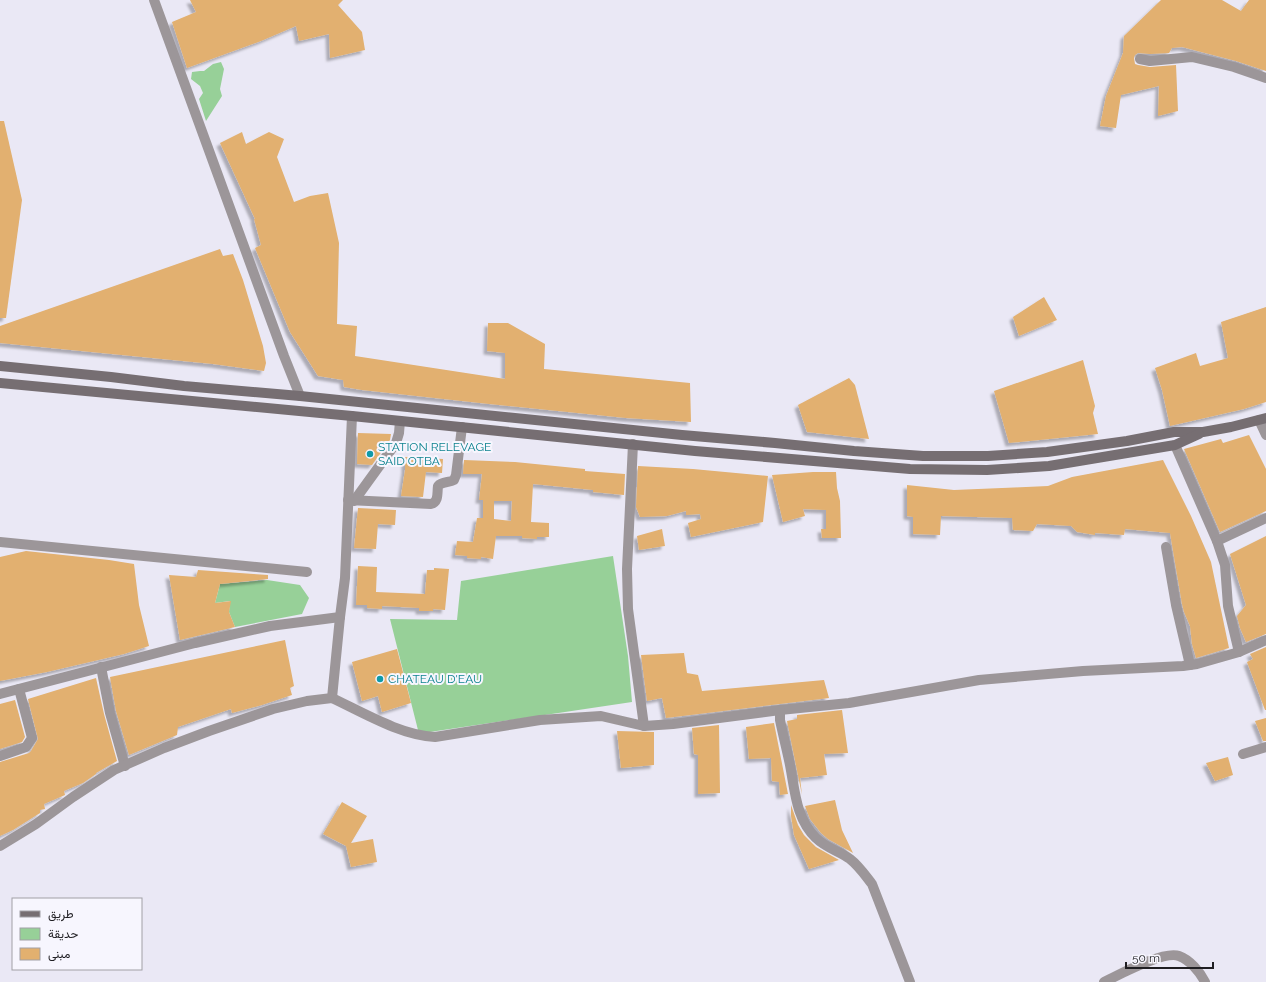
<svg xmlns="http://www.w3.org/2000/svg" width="1266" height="982" font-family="Raleway,Vazirmatn,sans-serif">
<defs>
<filter id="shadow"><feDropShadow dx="-3.5" dy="3.5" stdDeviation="1" flood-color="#0004"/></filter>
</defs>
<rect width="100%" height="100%" fill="#eae8f5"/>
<!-- green -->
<g fill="#97d098">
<path d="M221 62 224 69 220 89 222 96 206 121 199 99 203 93 200 86 191 79 192 72 200 71H204L213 64Z"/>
<path d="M613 556 628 656 632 702 423 733 418 730 390 619 457 620 461 581Z"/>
<path d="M267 580 300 585 309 598 302 614 235 627 229 612 230 601 215 603 220 584Z"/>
</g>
<!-- building -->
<g fill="#e2b06f" fill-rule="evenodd" filter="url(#shadow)">
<path d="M190 0H343L338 5 362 32 365 50 330 58 329 34 299 41 296 26 261 41 187 68 172 22 196 12Z"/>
<path d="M1161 0H1222L1241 11 1249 0H1266V71L1236 61 1182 47 1172 48 1169 53 1150 54 1138 53 1135 55 1134 58 1135 64 1138 65 1150 67 1176 65 1178 111 1158 116 1159 86 1121 95 1116 128 1100 126 1106 96 1123 53 1124 36Z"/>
<path d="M0 121H4L22 200 6 318H0Z"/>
<path d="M242 132 246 144 269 132 284 139 277 157 294 202 310 196 328 193 339 243 337 324 357 326 355 356 505 379V353L487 351 488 323H508L545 344 544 369 690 383 691 422 626 418 480 403 362 390 344 387 343 380 318 376 290 332 255 248 261 245 254 219H255L220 143Z"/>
<path d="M220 249 223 256 233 254 243 280 263 346 266 363 264 371 213 364 0 343V326Z"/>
<path d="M1044 297 1057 320 1019 336 1013 317Z"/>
<path d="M1266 307V402L1244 409 1170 426 1162 390 1155 368 1196 353 1200 366 1228 358 1221 322Z"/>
<path d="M1083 360 1095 406 1093 413 1098 434 1009 443 994 391Z"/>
<path d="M849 378 855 385 869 439 807 432 798 405Z"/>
<path d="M358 433 391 434 390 440 372 465 357 464Z"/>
<path d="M1249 435 1266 469V511L1220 532 1184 449 1221 439 1223 443Z"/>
<path d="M405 457 443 459 442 473 426 472 423 497 401 496 405 470Z"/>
<path d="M464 460 515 462 585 469V471L625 474 624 495 593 492V490L533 484 531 522 549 523V537H537V539L522 538V536H496L493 559 481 557V559L467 558V556L455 555 457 541 473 542 477 518H483V500H479L482 474H463ZM494 501H512L511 521 494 519Z"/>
<path d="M1163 460 1191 516 1211 562 1229 648 1196 658 1192 644 1190 626 1184 612 1182 604 1170 533 1125 529 1124 535 1095 533V535L1077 532 1071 526 1037 524 1033 531 1013 530 1012 518 941 516 940 535 913 534V517L907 516V485L954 490 1048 486 1072 477Z"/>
<path d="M638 466 693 469 768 476 763 522 691 537 688 523 701 519 700 514 686 515V511L667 516 640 517 636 507Z"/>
<path d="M813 472H836L837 488 840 501 841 538H822L821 529H826V510L803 509 805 516 783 522 772 475Z"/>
<path d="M358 508 396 510 395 525 378 524 376 549 354 548Z"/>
<path d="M662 529 665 546 639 550 637 536Z"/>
<path d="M1266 536V634L1246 642 1240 628 1237 616 1246 605 1230 554Z"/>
<path d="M26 551 109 560 134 564 139 605 149 646 124 654 47 672 0 681V557Z"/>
<path d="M358 566 377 567 376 592 425 594 427 570H434V568L449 569 445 610 433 609V611H419V608L382 606V609L367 608V605H356Z"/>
<path d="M198 570 268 575V579L220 584 215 603 231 601 229 612 235 627 180 640 169 575 196 577Z"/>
<path d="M285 640 294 686 290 688 292 695 262 705 232 713 231 709 178 727 177 735 129 755 116 711 110 677Z"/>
<path d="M1266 647V710H1265L1247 662 1253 659 1250 654Z"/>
<path d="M397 649 411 703 382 712 378 696 362 701 352 662Z"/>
<path d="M684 653 687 673 698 675 702 691 824 680 829 698 666 718 662 698 647 701 641 655Z"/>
<path d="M96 678 104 714 117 761 96 773V774L83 783 64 791 65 795 44 804 45 809 40 810V813L13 830 0 836V762L29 753 31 751 38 739 28 699Z"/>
<path d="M15 700 25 737 22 742 0 749V704Z"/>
<path d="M842 710 848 753 824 754 827 775 800 778 802 795 787 721 797 719V715Z"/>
<path d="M1266 718V741H1263L1255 721Z"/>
<path d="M774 723 788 794 780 795 779 782 772 781 771 758 749 759 746 727Z"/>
<path d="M719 725 720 793 698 794V755L694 754 692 728Z"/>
<path d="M617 731 654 732V765L621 768Z"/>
<path d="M1228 757 1233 775 1215 781 1206 763Z"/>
<path d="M835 800 842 830 853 853 828 839 821 833 810 819 805 806Z"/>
<path d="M342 802 367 816 351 843 373 839 377 862 351 867 346 846 323 834Z"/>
<path d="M791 805 798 825 804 835 816 847 839 860 809 869 794 835 791 816Z"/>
</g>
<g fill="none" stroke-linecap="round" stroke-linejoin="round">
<!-- street -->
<g stroke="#9c9699" stroke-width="10">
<path d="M154 0 284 356 300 396"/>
<path d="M1140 59 1150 61 1192 57 1234 67 1266 78"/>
<path d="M1259 420 1266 435"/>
<path d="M633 444 627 569 628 609 644 726"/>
<path d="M1175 445 1217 541 1266 518"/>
<path d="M348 500 431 504C439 502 437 493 438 486 442 481 449 483 454 480L456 475 462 427"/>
<path d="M354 501 396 443 399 433 400 421"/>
<path d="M1217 541 1225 565 1228 606 1239 652"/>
<path d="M0 542 307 572"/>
<path d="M1166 547 1176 605 1190 665"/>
<path d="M101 667 110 713 125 766"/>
<path d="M0 694 195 643 270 626 340 617 345 578 352 416"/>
<path d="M332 698C364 713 400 735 435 737L540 720 601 716 644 726 673 724 780 710 849 703 979 680 1083 671 1183 666 1197 664 1239 652 1266 640"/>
<path d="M780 710V720C783 735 787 750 790 765 795 791 796 819 816 838 826 848 839 851 850 859 859 866 865 875 872 884L910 982"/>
<path d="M1243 754 1266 747"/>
<path d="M0 756 26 747 32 738 19 689"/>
<path d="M0 846 36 824 73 797 114 770 164 748 209 731 273 709 307 701 332 698 340 617"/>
<path d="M1104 982C1119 975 1164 950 1179 956 1190 960 1200 972 1205 982"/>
</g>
<!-- secondary -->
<g stroke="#766e72" stroke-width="10">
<path d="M0 366 111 377 184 386 300 396 682 435 775 443 854 451 923 456H988L1047 452 1127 441 1174 432H1203L1231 427 1266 418"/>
<path d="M0 383 352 416 695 451 910 469 987 470 1049 466 1175 445 1199 434"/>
</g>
</g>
<!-- markers -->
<g fill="#0f9aa8" stroke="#f7f6fe" stroke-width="1.5">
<circle cx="370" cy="454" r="4"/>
<circle cx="380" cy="679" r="4"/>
</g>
<g text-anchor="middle" stroke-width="4" stroke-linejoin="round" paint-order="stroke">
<!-- culture labels -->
<g font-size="12" fill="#0d838f" stroke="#f7f6fe" text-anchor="start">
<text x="378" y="451">STATION RELEVAGE<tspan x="378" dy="14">SAID OTBA</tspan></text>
<text x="388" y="683">CHATEAU D'EAU</text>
</g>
</g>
<!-- legend -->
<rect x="12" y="898" width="130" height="72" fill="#f7f6fe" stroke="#a1a0a6"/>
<rect x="20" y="911" width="20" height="6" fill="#766e72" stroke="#a1a0a6"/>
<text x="48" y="918" font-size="12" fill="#1f1e22">طريق</text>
<rect x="20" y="928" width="20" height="12" fill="#97d098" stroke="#a1a0a6"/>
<text x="48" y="938" font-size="12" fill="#1f1e22">حديقة</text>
<rect x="20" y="948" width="20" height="12" fill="#e2b06f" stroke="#a1a0a6"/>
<text x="48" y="958" font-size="12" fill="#1f1e22">مبنى</text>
<!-- scale -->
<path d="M1126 962v6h87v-6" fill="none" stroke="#1f1e22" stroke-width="2"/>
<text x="1132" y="962" font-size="12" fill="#1f1e22" stroke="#f7f6fe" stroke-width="3" paint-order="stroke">50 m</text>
</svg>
